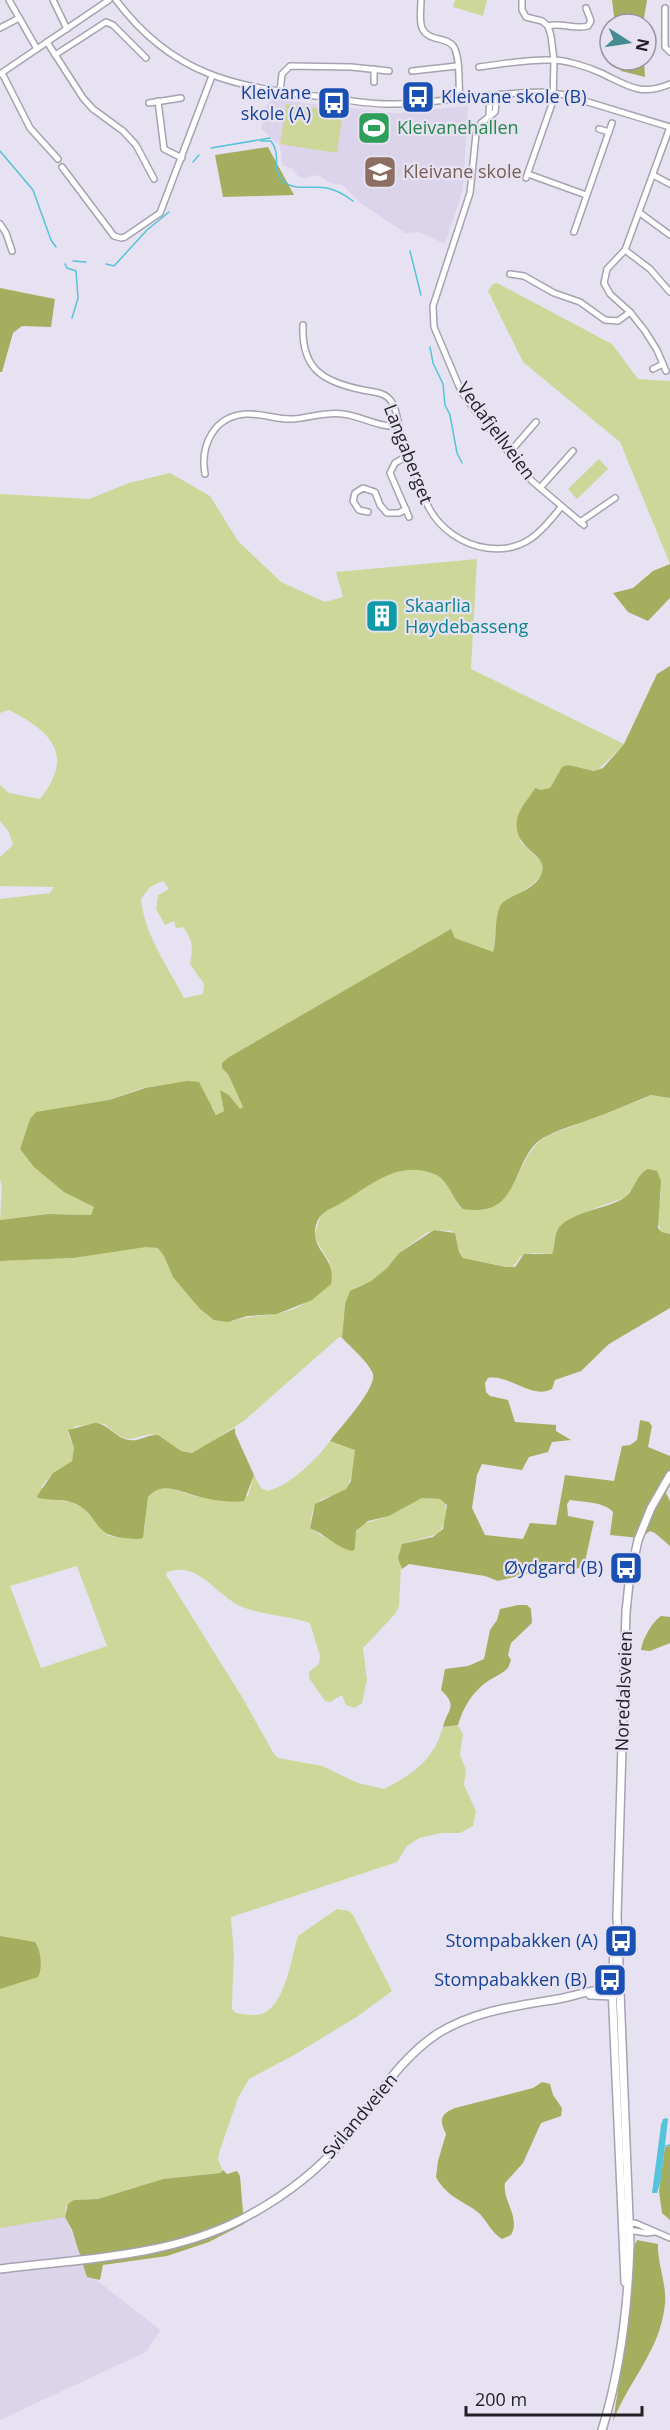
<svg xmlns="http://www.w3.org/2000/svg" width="670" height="2430" font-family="'Open Sans',sans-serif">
<rect width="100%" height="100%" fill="#e7e2f1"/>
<!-- built -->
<g fill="#dcd4ea">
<path d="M269 99 396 113 468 106 463 189 445 244 419 232 405 233 359 202 343 185 330 183 319 175 305 178 298 176 293 169 282 165 280 146 261 129 266 105H268Z"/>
<path d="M64 2214 89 2274 160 2330 146 2352 0 2420V2223Z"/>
</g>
<!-- green -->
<g fill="#ced79a" fill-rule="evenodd">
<path d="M455 0H487L483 16 453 7Z"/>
<path d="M286 104 343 112 337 153 280 144Z"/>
<path d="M497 283 612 344 638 379 670 381V564L620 442 523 362 488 291 493 284Z"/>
<path d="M599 459 608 469 577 499 568 489Z"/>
<path d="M170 473 210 496 238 541 281 582 325 602 343 597 336 572 477 559 471 669 624 744 597 771 562 767 550 788 541 790 520 841 540 860 543 865 542 874 533 884 513 898 497 924 493 953 455 938 451 930 229 1057 228 1074 243 1107 239 1110 229 1095 221 1091 224 1111 216 1115 213 1107 163 1085 139 1089 109 1100 69 1108 30 1119 20 1149C42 1177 63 1192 94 1207L91 1215 48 1214 0 1220 2 1187 0 1180V899L50 893 54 887 0 886V857L13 845 9 832 0 821V785L9 793 40 799C75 755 52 732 9 710L0 713V494L89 499 129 483ZM163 881 169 889 158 895 156 909 165 925 174 921 176 928 183 927C193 940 193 948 190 964L204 984 203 994 184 998C168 967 144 934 141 899L150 887Z"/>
<path d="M652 1095 670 1098V1234L662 1232 657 1222 661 1191H630L625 1198C609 1203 565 1217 557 1231 554 1238 555 1247 552 1254L533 1253 521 1256 512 1268 463 1258C456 1250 459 1239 452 1231L434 1230 426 1233 399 1253 387 1268 371 1281 355 1288 345 1304 342 1338 339 1337 245 1420 195 1453 181 1451 152 1434C125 1439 128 1445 105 1424L76 1426 68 1433 74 1448 72 1461 53 1473 41 1487 58 1500 71 1502 84 1509 109 1536 124 1538 144 1532 148 1497C163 1479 179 1493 196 1496 212 1499 231 1496 248 1496L254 1475 261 1488 268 1491C293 1483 315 1461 330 1441L353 1447C357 1453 355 1458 354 1465 347 1508 329 1487 315 1506 311 1512 311 1521 310 1528 325 1539 337 1544 356 1546L355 1534 363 1524 389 1516 422 1498 440 1499 446 1502 445 1522 438 1534 402 1544 399 1606 395 1614 363 1648 367 1680 362 1703 355 1708 346 1705 342 1695 330 1702 325 1701 309 1678V1672L319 1664 320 1656 310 1623C289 1616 266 1615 245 1608 217 1598 200 1560 167 1572L166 1575 242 1697 274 1754 278 1758 322 1766 358 1783 384 1789C414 1774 434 1759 443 1727L458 1725 463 1734 460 1755 466 1770 464 1785 476 1811 473 1826 460 1833H442L419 1838 407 1846 397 1862 231 1917 234 1956 232 2003V2009L236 2013C244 2014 256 2017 264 2013 286 2002 291 1958 298 1936L337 1909 349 1911 353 1915 392 1991 358 2016 296 2054 249 2079 238 2098 219 2153 218 2160 223 2170 220 2173 163 2179 98 2199 74 2200 66 2207 65 2217 0 2228V1261L73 1258 146 1246 158 1248C167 1256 168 1268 174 1277 188 1296 213 1309 233 1321 255 1313 284 1318 305 1303 313 1297 324 1273 330 1263L314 1237 320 1217C325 1210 332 1208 339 1204 366 1188 405 1154 438 1176 449 1183 453 1197 460 1207 515 1224 512 1165 540 1141 547 1135 557 1132 565 1129 594 1117 623 1108 652 1095ZM77 1566 107 1646 41 1668 10 1586Z"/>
</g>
<!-- forest -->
<g fill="#a5ae5f">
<path d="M612 0H647L643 24H615Z"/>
<path d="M615 60H644L645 77 621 71Z"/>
<path d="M268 147 294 195 223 197 215 155Z"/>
<path d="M0 288 55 299 51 327 22 326 13 333 2 372H0Z"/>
<path d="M670 564V598L648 621 628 612 613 593 633 588 653 571Z"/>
<path d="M670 666V1098L651 1095C631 1103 611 1112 591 1119 575 1125 557 1130 543 1138 510 1158 523 1219 463 1209 452 1199 449 1180 434 1174 396 1159 368 1188 338 1205 328 1210 319 1213 316 1225 309 1251 337 1256 331 1284L312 1300 277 1314 247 1316 228 1322 214 1320 200 1309 173 1277 164 1256 158 1248 146 1247 73 1258 0 1261V1220L48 1214 91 1215 94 1207 64 1192 34 1167 20 1149 30 1119 36 1112 109 1100 145 1088 187 1081 199 1082 216 1115 224 1111 220 1090 229 1095 240 1109 243 1107 228 1074 222 1068V1063L229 1057 451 929 455 938 493 952C497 938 494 920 500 906 506 895 536 892 542 872 548 852 509 849 518 816 521 806 530 797 535 788L541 790 550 788 562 767 568 765 594 771 603 768 624 744 657 674Z"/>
<path d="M648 1169 657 1171 661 1181 658 1228 662 1232 670 1234V1308L609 1344 581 1371 555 1380 552 1389C531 1400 510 1374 488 1378L485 1383 486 1392 490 1396 508 1400 515 1422 556 1425V1431L571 1440 552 1442 548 1452 529 1457 522 1470 482 1464 477 1475 472 1508 485 1535 523 1539 530 1523 556 1525 565 1475 614 1481 622 1446 630 1445 637 1440 640 1420 649 1422 652 1426 648 1447 670 1456V1485L666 1493 670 1501V1546L655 1533 650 1531 640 1538 610 1535 613 1512C605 1502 583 1502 570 1500L567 1504 568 1516 594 1521 584 1566 576 1569 537 1571 498 1581 485 1576 409 1564 402 1569 398 1558 402 1544 433 1537 443 1529 447 1505 440 1499 422 1498 389 1516 368 1521 356 1531 355 1549 352 1551C340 1548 335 1543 324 1536 320 1532 314 1531 310 1528L315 1504 346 1489 351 1481 355 1450 330 1441C339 1429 377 1388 373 1374 370 1364 350 1346 342 1338L345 1304 350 1291 371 1281 387 1268 399 1253 434 1230 455 1233 459 1252 463 1258 506 1267H515L524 1254H552C555 1247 554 1238 557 1231 566 1212 608 1209 624 1198 635 1191 636 1174 648 1169Z"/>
<path d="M95 1423C109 1424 115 1438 129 1440 139 1442 147 1434 158 1435L181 1451 192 1453 235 1428V1433L254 1475 244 1501C229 1503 212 1500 197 1496 180 1492 162 1480 148 1497L143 1538C136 1540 131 1538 124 1538 92 1535 100 1516 76 1504 65 1498 51 1501 38 1498L37 1496 53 1473 72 1461 74 1448 68 1430Z"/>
<path d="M518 1605H527L531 1609 532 1623 511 1643 508 1655 511 1660 508 1668C502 1674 494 1677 488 1681 472 1692 463 1708 458 1725L443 1727C447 1709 459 1707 441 1690L445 1669 468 1666 484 1659 490 1630 497 1620 500 1609Z"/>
<path d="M661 1616 670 1617V1643L650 1651 641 1650C642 1640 652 1622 661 1616Z"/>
<path d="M0 1936 35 1942C41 1950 43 1968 38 1977L0 1989Z"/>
<path d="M542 2082 550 2084 553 2095 562 2108 561 2116 541 2123 523 2163 505 2183C502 2201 521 2217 511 2235L502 2239C492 2233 488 2223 480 2214 464 2200 448 2199 436 2177L438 2161 446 2134C439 2120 440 2114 455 2108L533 2088Z"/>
<path d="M670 2146V2220L662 2213 659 2191 665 2147Z"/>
<path d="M223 2170 227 2174 237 2171 240 2176 244 2224 209 2242 167 2256 103 2265 100 2280 87 2277 72 2230 65 2217 68 2204 74 2200 98 2199 163 2179 220 2173Z"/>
<path d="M637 2240 658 2244C657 2262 667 2285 665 2304 660 2352 629 2379 613 2422L625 2344 630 2297V2271L633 2249Z"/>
</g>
<!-- water -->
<path fill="#55c3d9" d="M666 2118 668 2119 661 2180 657 2193H652L661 2125 663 2119Z"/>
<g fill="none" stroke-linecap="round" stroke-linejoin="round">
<!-- stream -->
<g stroke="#55c3d9" stroke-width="1.5">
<path d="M261 141H271C282 155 271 169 282 180 294 192 312 185 327 188 337 190 345 195 353 201"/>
<path d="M211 148 270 138"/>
<path d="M0 151 33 190 51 240 56 247"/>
<path d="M193 162 199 155"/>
<path d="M410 251 421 295"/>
<path d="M73 261 86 262"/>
<path d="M65 264 67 268 76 271 78 298 72 318"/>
<path d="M106 264 114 266 147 230 169 212"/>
<path d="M430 347 433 363 443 384 445 405 450 415 457 453 462 463"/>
<path d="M665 2146 670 2145"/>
</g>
<defs>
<g id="street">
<path d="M9 0 37 49"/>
<path d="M53 0 67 29"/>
<path d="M116 0C173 76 235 87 323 97 347 100 372 105 396 104 446 102 496 92 546 92L565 95 670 127"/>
<path d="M421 0C421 9 419 20 422 28 428 42 447 36 454 47 461 61 458 84 460 99"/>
<path d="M522 0V10L526 17 542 21 548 26 551 36 554 60 553 101 526 178"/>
<path d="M665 8V47L670 52"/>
<path d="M548 26C562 22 574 30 588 26L591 21 586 8"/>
<path d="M0 28 19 18"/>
<path d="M47 42 83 98 93 109 123 131 136 145 154 179"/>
<path d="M55 55 106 22 113 25 146 58"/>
<path d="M479 67C503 64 528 59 552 60 566 60 588 67 601 73 627 85 640 97 670 84"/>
<path d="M412 71 457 66"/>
<path d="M2 73 30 128 58 159"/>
<path d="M0 74 109 0"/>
<path d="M374 82V69"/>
<path d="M280 92 282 74 290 66 351 67 389 71"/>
<path d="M497 95 495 112 481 123 476 134 470 193 433 306 434 327 461 391 473 408 532 481 584 525"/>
<path d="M158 101 164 149 182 158"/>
<path d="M149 103 181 98"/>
<path d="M489 115 490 96"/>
<path d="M599 129 609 132"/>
<path d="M62 167 114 236 121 238 125 237 160 213 212 76"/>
<path d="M528 174 586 195"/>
<path d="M653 175 670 184"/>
<path d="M640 213 670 235"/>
<path d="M0 224 6 233 12 251"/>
<path d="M574 232 612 123"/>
<path d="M625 250 650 269 670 292"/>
<path d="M510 274 524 276 554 293 580 302 605 320 618 321 630 312"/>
<path d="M303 325C301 369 323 382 363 390 373 392 385 392 391 401 398 410 398 426 401 436 405 451 411 464 418 478 422 488 424 499 429 508 440 529 463 545 487 548 523 553 541 533 561 507"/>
<path d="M653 369 663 364"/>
<path d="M666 371 657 350 645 331 630 312 610 294 604 283 607 269 625 250 670 127"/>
<path d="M509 453 536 422"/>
<path d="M407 456 395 463 390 473 409 517"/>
<path d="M205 474C200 445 214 416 246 414 262 413 277 420 293 419 310 418 326 411 343 414 361 416 380 428 397 426"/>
<path d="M540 488 573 451"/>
<path d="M368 512 359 510 353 501 355 493 363 488 375 492 380 505 387 513H399L406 509"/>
<path d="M580 522 615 498"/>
<path d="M626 2224 635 2223 670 2238"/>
<path d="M628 2230 647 2233 654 2232"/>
</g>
<g id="secondary">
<path d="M615 1933 612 1987 625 2282"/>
<path d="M590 1995 613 1996 617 1993"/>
<path d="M0 2269C80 2259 167 2257 240 2220 277 2201 313 2175 341 2143 372 2107 396 2061 437 2034 473 2011 516 2006 558 1999 574 1996 607 1985 620 1991"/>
<path d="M602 2430C621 2369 628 2308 630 2244L617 1916 626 1612 629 1583 638 1540 651 1508 670 1475"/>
</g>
</defs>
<!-- street casing -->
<use href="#street" stroke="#a7a2b0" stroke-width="8"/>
<!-- secondary casing -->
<use href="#secondary" stroke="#a7a2b0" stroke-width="10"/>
<!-- street -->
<use href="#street" stroke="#fff" stroke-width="5"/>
<!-- secondary -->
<use href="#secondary" stroke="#fff" stroke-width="7"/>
</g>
<!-- icons -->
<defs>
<symbol id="bus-square" viewBox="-11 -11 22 22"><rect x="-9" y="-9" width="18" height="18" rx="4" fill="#1a4fb4" stroke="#e7e2f1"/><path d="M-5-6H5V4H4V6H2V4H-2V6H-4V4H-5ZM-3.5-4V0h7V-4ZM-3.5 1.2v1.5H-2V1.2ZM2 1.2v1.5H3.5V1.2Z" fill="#fff"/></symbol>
<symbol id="stadium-square" viewBox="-11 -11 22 22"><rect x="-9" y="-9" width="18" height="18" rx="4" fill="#2e9e5b" stroke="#e7e2f1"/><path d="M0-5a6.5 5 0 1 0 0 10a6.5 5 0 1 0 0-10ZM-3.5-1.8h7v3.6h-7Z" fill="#fff"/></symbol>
<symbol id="school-square" viewBox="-11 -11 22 22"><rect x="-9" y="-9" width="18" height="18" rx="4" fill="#8d6e63" stroke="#e7e2f1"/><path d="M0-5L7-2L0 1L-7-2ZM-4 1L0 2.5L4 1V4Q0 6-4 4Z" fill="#fff"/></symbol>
<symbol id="building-square" viewBox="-11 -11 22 22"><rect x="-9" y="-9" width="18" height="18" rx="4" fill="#0f9aa8" stroke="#e7e2f1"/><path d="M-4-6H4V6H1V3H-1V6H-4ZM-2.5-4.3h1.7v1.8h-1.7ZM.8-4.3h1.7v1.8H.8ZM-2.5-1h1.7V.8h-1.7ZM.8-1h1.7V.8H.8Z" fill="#fff"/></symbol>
</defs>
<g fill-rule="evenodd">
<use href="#bus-square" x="399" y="78" width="38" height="38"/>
<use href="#bus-square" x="315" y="84" width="38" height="38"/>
<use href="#stadium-square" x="355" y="109" width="38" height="38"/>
<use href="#school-square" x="361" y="153" width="38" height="38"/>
<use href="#building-square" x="363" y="597" width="38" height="38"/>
<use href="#bus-square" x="607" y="1549" width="38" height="38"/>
<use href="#bus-square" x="602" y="1922" width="38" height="38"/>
<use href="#bus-square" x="591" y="1961" width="38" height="38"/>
</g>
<g text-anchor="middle" stroke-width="4.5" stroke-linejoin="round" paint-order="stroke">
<!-- transit labels -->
<g font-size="18" fill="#164399" stroke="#e7e2f1" text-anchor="end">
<text x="311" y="99">Kleivane<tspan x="311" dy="21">skole (A)</tspan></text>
<text x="441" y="103" text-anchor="start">Kleivane skole (B)</text>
<text x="603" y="1574">Øydgard (B)</text>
<text x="598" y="1947">Stompabakken (A)</text>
<text x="587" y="1986">Stompabakken (B)</text>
</g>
<!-- leisure labels -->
<g font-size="18" fill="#27864d" stroke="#e7e2f1" text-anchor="start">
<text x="397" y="134">Kleivanehallen</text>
</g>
<!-- education labels -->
<g font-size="18" fill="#785e54" stroke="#e7e2f1" text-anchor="start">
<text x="403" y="178">Kleivane skole</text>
</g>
<!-- street labels -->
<g font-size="18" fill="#211f25" stroke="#e7e2f1">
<text transform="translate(496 431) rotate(53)" y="6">Vedafjellveien</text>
<text transform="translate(408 454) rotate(69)" y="6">Langaberget</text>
<text transform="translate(624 1691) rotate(-88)" y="6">Noredalsveien</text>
<text transform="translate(360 2116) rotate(-50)" y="6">Svilandveien</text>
</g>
<!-- culture labels -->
<g font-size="18" fill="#0d838f" stroke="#e7e2f1" text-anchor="start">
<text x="405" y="612">Skaarlia<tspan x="405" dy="21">Høydebasseng</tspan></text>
</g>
</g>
<!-- north arrow -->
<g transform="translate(628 42) rotate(102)"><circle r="28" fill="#e7e2f1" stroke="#98949f" stroke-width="1.5"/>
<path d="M0-4.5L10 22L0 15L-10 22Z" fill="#458c92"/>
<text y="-9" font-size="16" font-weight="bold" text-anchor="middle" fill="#211f25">N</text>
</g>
<!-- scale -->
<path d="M466 2406v9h176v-9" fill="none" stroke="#211f25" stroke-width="3"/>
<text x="475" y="2406" font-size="18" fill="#211f25" stroke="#e7e2f1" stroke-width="4.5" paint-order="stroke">200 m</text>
</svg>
